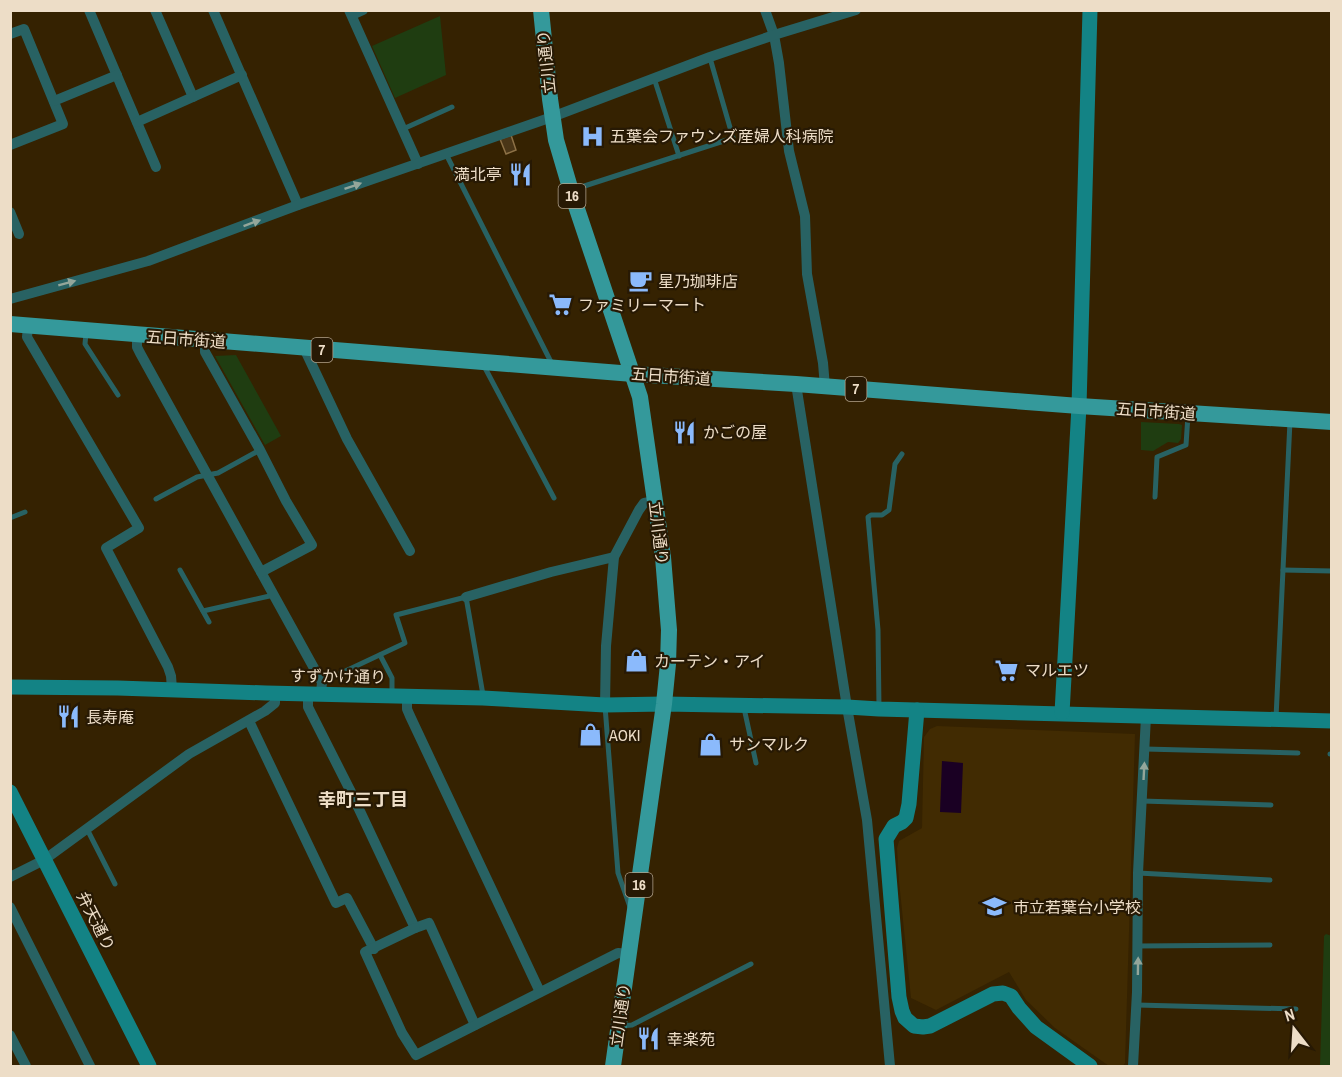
<svg xmlns="http://www.w3.org/2000/svg" width="1342" height="1077" font-family="'Archivo Narrow','Noto Sans JP',sans-serif">
<rect width="100%" height="100%" fill="#352201"/>
<!-- built -->
<path fill="#412b02" d="M937 726 1135 734 1125 1063 1123 1066H1109L1055 1028 1026 1000 1009 972 936 1010 911 998 899 881 897 848 899 841 922 828 924 737 930 729Z"/>
<!-- green -->
<g fill="#1f3d11">
<path d="M440 16 446 75 395 98 372 46Z"/>
<path d="M236 355 281 436 265 445 215 356Z"/>
<path d="M1141 422 1179 424 1182 425 1181 439 1178 443 1168 442 1153 451 1141 450Z"/>
<path d="M1326 934 1332 936 1331 1066H1320L1324 936Z"/>
</g>
<!-- water -->
<path fill="#1a0023" d="M942 761 963 763 961 813 940 812Z"/>
<!-- building -->
<path fill="#4a3617" stroke="#8d7146" stroke-width="1.5" d="M511 135 516 150 506 154 500 139Z"/>
<g fill="none" stroke-linecap="round" stroke-linejoin="round">
<!-- lane -->
<g stroke="#286263" stroke-width="5">
<path d="M654 78 679 156"/>
<path d="M403 129 452 107"/>
<path d="M446 154 552 364"/>
<path d="M572 190 733 138 710 58"/>
<path d="M86 333 85 344 118 395"/>
<path d="M484 366 554 498"/>
<path d="M1155 497 1157 457 1186 445 1188 415"/>
<path d="M156 499 197 477 218 473 260 450"/>
<path d="M10 518 25 512"/>
<path d="M180 570 209 622"/>
<path d="M1283 570 1332 571"/>
<path d="M203 611 274 595"/>
<path d="M380 655 392 678V695"/>
<path d="M322 682 405 643 396 615 466 597 483 695"/>
<path d="M605 706 618 873 630 907"/>
<path d="M744 708 756 763"/>
<path d="M879 708 878 630 868 517 871 515H882L889 510 895 464 902 454"/>
<path d="M1276 718 1290 421"/>
<path d="M1145 749 1298 753"/>
<path d="M1330 754H1332"/>
<path d="M1142 801 1271 805"/>
<path d="M87 829 115 884"/>
<path d="M1138 873 1270 880"/>
<path d="M1138 946 1270 945"/>
<path d="M1137 1005 1296 1009"/>
<path d="M621 1026 632 1025 751 964"/>
</g>
<!-- street -->
<g stroke="#286263" stroke-width="10">
<path d="M89 10 156 167"/>
<path d="M155 10 193 97"/>
<path d="M213 10 298 205"/>
<path d="M349 10 418 164"/>
<path d="M765 10 774 35 779 63 789 151 805 216 807 274 823 363 825 387"/>
<path d="M352 15 363 10"/>
<path d="M10 34 24 29 63 124 10 145"/>
<path d="M54 101 117 75"/>
<path d="M137 122 242 75"/>
<path d="M10 212 19 234"/>
<path d="M10 299 148 261 298 205 552 117 710 57 774 35 856 10"/>
<path d="M28 326 27 337 139 528 106 548 168 667 171 676 172 689"/>
<path d="M137 336V347L140 353 320 679 322 682 321 693"/>
<path d="M205 340V352L260 450 286 501 312 545 261 572"/>
<path d="M304 348 347 439 410 551"/>
<path d="M796 384 847 707 867 820 890 1066"/>
<path d="M466 597 551 572 614 557"/>
<path d="M308 693V707L350 790 415 928 429 923 475 1025"/>
<path d="M407 696V709L410 716 540 992"/>
<path d="M605 705 606 646 614 557 639 510 644 503 655 501"/>
<path d="M249 721 336 903 347 898 374 949"/>
<path d="M10 877 44 860 189 754 265 711 275 703V693"/>
<path d="M10 907 90 1066"/>
<path d="M415 928 365 952 402 1033 416 1055 618 953 629 954"/>
<path d="M10 1035 26 1066"/>
<path d="M1133 1066 1137 992 1138 873 1146 716"/>
</g>
<!-- secondary -->
<g stroke="#138385" stroke-width="15">
<path d="M10 687 118 688 266 693 483 698 605 705 664 704 847 707 879 709 1332 721"/>
<path d="M917 710 909 804 906 818 902 822 894 826 886 839 899 997 902 1011 905 1018 914 1026 923 1027 930 1026 993 994 1003 993 1011 996 1019 1008 1036 1027 1090 1066"/>
<path d="M1062 713 1079 406 1090 10"/>
<path d="M10 792 149 1066"/>
</g>
<!-- primary -->
<g stroke="#34999b" stroke-width="16">
<path d="M541 10 550 99 556 140 571 191 640 397 663 557 667 606 669 630 668 664 664 704 613 1066"/>
<path d="M10 324 633 374 796 384 1079 406 1332 422"/>
</g>
</g>
<!-- one-way arrows -->
<defs><path id="oneway-solid" d="M-6-.8H1V-3.2L6.5 0L1 3.2V.8H-6Z" transform="scale(1.5)"/></defs>
<g fill="#94a69a">
<use href="#oneway-solid" transform="translate(353 186) rotate(-19)"/>
<use href="#oneway-solid" transform="translate(252 223) rotate(-20)"/>
<use href="#oneway-solid" transform="translate(67 283) rotate(-15)"/>
<use href="#oneway-solid" transform="translate(1144 771) rotate(-87)"/>
<use href="#oneway-solid" transform="translate(1138 966) rotate(-89)"/>
</g>
<!-- icons -->
<defs>
<symbol id="hospital-bare" viewBox="-9 -9 18 18"><path d="M-5-5h3v3.5h4V-5h3V5h-3V1.5h-4V5h-3Z" fill="#8bbafc" stroke="#271904" stroke-width="2.5" paint-order="stroke"/></symbol>
<symbol id="restaurant-bare" viewBox="-9 -9 18 18"><path d="M-5-6h1v4h1v-4h1v4h1v-4h1v5L-1.5 .5V6h-2V.5L-5-1ZM5-6V6H3V1.5H1.5Q1.5-4 5-6Z" fill="#8bbafc" stroke="#271904" stroke-width="2.5" paint-order="stroke"/></symbol>
<symbol id="cafe-bare" viewBox="-9 -9 18 18"><path d="M-5.5-4.5H6V0H3Q3 3.5 0 3.5H-2.5Q-5.5 3.5-5.5 0ZM3-3.2v2h1.7v-2ZM-6 4.5H4V6H-6Z" fill="#8bbafc" stroke="#271904" stroke-width="2.5" paint-order="stroke"/></symbol>
<symbol id="supermarket-bare" viewBox="-9 -9 18 18"><path d="M-6-5.5h2.5l.6 2H6L4.5 2H-2.5L-4.4-4H-6ZM-1.5 3.2a1.3 1.3 0 1 0 .1 0ZM3 3.2a1.3 1.3 0 1 0 .1 0Z" fill="#8bbafc" stroke="#271904" stroke-width="2.5" paint-order="stroke"/></symbol>
<symbol id="shop-bare" viewBox="-9 -9 18 18"><path d="M-5-2.5h2.3a2.7 3.5 0 0 1 5.4 0H5L5.5 6h-11ZM-1.5-2.5h3a1.5 2.3 0 0 0-3 0Z" fill="#8bbafc" stroke="#271904" stroke-width="2.5" paint-order="stroke"/></symbol>
<symbol id="school-bare" viewBox="-9 -9 18 18"><path d="M0-5L7-2L0 1L-7-2ZM-4 1L0 2.5L4 1V4Q0 6-4 4Z" fill="#8bbafc" stroke="#271904" stroke-width="2.5" paint-order="stroke"/></symbol>
</defs>
<g fill-rule="evenodd">
<use href="#hospital-bare" x="576" y="120" width="33" height="33"/>
<use href="#restaurant-bare" x="504" y="158" width="33" height="33"/>
<use href="#cafe-bare" x="624" y="264" width="33" height="33"/>
<use href="#supermarket-bare" x="544" y="288" width="33" height="33"/>
<use href="#restaurant-bare" x="668" y="416" width="33" height="33"/>
<use href="#shop-bare" x="620" y="644" width="33" height="33"/>
<use href="#supermarket-bare" x="990" y="654" width="33" height="33"/>
<use href="#restaurant-bare" x="52" y="700" width="33" height="33"/>
<use href="#shop-bare" x="574" y="718" width="33" height="33"/>
<use href="#shop-bare" x="694" y="728" width="33" height="33"/>
<use href="#school-bare" x="978" y="890" width="33" height="33"/>
<use href="#restaurant-bare" x="632" y="1022" width="33" height="33"/>
</g>
<g text-anchor="middle" stroke-width="4.5" stroke-linejoin="round" paint-order="stroke">
<!-- shield labels -->
<g fill="#271904" stroke="#b2a28c" stroke-width="1.5">
<rect x="558.5" y="184" width="27" height="24" rx="4.5"/>
<rect x="311.5" y="338" width="21" height="24" rx="4.5"/>
<rect x="845.5" y="377" width="21" height="24" rx="4.5"/>
<rect x="625.5" y="873" width="27" height="24" rx="4.5"/>
</g>
<g font-size="15" font-weight="bold" fill="#edddc7">
<text x="572" y="201">16</text>
<text x="322" y="355">7</text>
<text x="856" y="394">7</text>
<text x="639" y="890">16</text>
</g>
<!-- street labels -->
<g font-size="16" fill="#edddc7" stroke="#271904">
<text transform="translate(546 62) rotate(-96)" y="6">立川通り</text>
<text transform="translate(186 339) rotate(4)" y="6">五日市街道</text>
<text transform="translate(671 376) rotate(4)" y="6">五日市街道</text>
<text transform="translate(1156 411) rotate(4)" y="6">五日市街道</text>
<text transform="translate(659 533) rotate(83)" y="6">立川通り</text>
<text transform="translate(338 676) rotate(1)" y="6">すずかけ通り</text>
<text transform="translate(96 921) rotate(63)" y="6">弁天通り</text>
<text transform="translate(620 1015) rotate(-82)" y="6">立川通り</text>
</g>
<!-- poi labels -->
<g font-size="16" fill="#edddc7" stroke="#271904" text-anchor="start">
<text x="610" y="142">五葉会ファウンズ産婦人科病院</text>
<text x="502" y="180" text-anchor="end">満北亭</text>
<text x="658" y="287">星乃珈琲店</text>
<text x="578" y="311">ファミリーマート</text>
<text x="703" y="438">かごの屋</text>
<text x="654" y="667">カーテン・アイ</text>
<text x="1025" y="676">マルエツ</text>
<text x="86" y="723">長寿庵</text>
<text x="609" y="741">AOKI</text>
<text x="729" y="750">サンマルク</text>
<text x="1013" y="913">市立若葉台小学校</text>
<text x="667" y="1045">幸楽苑</text>
</g>
<!-- neighbourhood labels -->
<g font-size="18" font-weight="bold" fill="#edddc7" stroke="#271904">
<text x="363" y="806">幸町三丁目</text>
</g>
</g>
<!-- border -->
<rect width="1342" height="1077" fill="none" stroke="#edddc7" stroke-width="24"/>
<!-- north arrow -->
<g transform="translate(1294 1029) rotate(343)" stroke="#271904" stroke-width="4.5" paint-order="stroke">
<path d="M0-4.5L10 22L0 15L-10 22Z" fill="#edddc7"/>
<text y="-9" font-size="16" font-weight="bold" text-anchor="middle" fill="#edddc7">N</text>
</g>
</svg>
